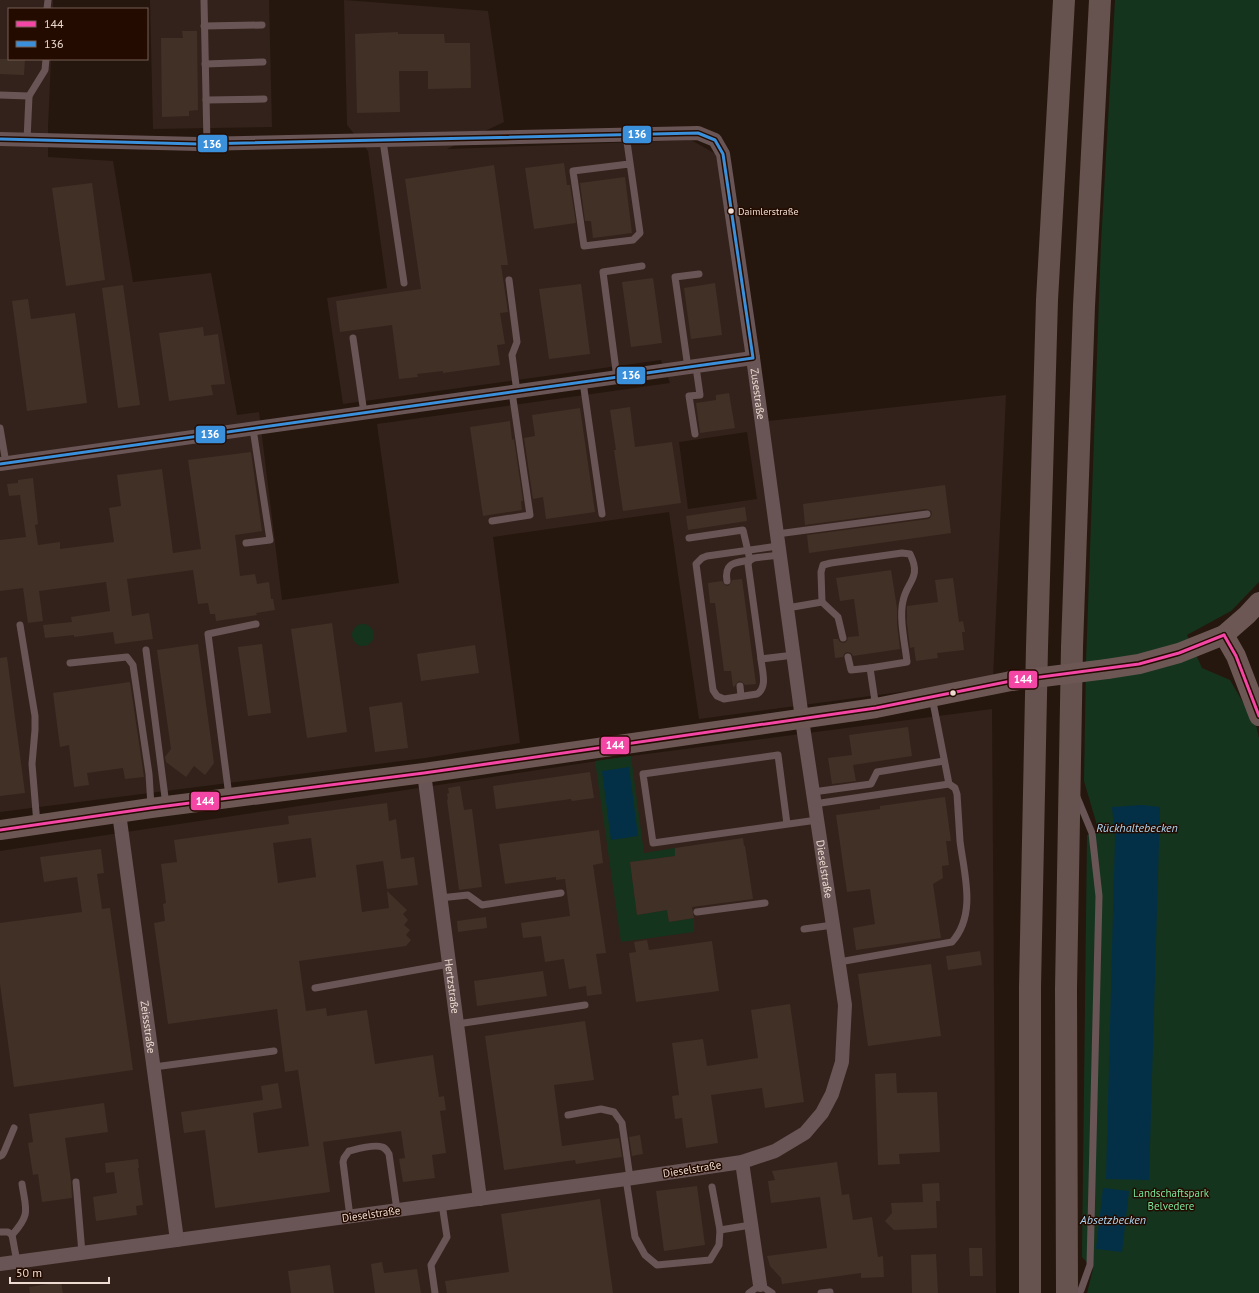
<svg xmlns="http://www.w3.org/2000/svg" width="1259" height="1293" font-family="'PT Sans',sans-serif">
<rect width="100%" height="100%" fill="#25170e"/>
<!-- commercial -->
<g fill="#33221b" fill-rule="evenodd">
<path d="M0 0H53V9H9V59H51L48 127V157L113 161 133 282 211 273 237 415 259 412 282 600 399 583 377 424 670 383 661 360 343 404 327 298 387 288 368 151 347 125 344 0 488 11 504 122 447 149 691 140 716 154 768 421 1006 395 993 678 945 686 699 719 669 512 493 537 520 743 425 758 0 812ZM747 432 757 499 688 509 679 442Z"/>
<path d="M150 0H269L272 127 153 129Z"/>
<path d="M992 709 996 1293H0V851L631 756Z"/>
</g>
<!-- green -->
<g fill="#15341e">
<path d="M1115 0H1259V582L1231 611 1187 635 1202 668 1230 680 1256 725 1259 738V1293H1087L1093 1269 1082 1257 1087 835 1099 832 1084 781 1086 662 1101 243Z"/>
<circle cx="363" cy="635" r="11"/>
<path d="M631 756 644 853 675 848V856L630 862 637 915 667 910 669 922 694 918V932L621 942 595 761Z"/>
</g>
<!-- water -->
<g fill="#033047">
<path d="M629 767 638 836 611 840 602 771Z"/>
<path d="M1142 805 1160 807 1149 1180 1106 1179 1115 836 1112 807Z"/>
<path d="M1103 1188 1129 1191 1122 1252 1096 1249Z"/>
</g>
<!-- building -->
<g fill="#413025" fill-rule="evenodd">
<path d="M182 31H197L198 110 189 111V116L162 117 161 38H183Z"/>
<path d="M398 32V34H444L445 43H470L471 88 428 89V71H399L400 112 357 113 355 34Z"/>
<path d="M0 59H25L24 75 0 74Z"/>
<path d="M564 163 567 185H570L576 223 534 229 525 168Z"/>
<path d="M494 165 508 265H501L508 312 500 313 505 344 497 345 500 365 443 373V371L417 374 418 377 399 379 392 325 340 332 336 301 421 289 405 179Z"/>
<path d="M625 177 632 233 593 238 591 221H585L580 183Z"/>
<path d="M92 183 105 280 66 286 52 188Z"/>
<path d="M653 278 662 343 631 347 622 282Z"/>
<path d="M715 283 722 335 691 339 684 288Z"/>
<path d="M581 284 590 354 549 359 539 289Z"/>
<path d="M123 285 140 405 118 408 102 288Z"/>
<path d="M28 299 31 319 75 313 87 403 27 411 12 301Z"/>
<path d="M203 327 204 336 218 334 225 384 211 385 213 395 169 401 159 333Z"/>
<path d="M729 393 735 428 700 433 696 403 716 400V395Z"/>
<path d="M630 407 635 447 672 442 681 503 623 511 614 450H616L610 410Z"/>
<path d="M580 408 595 512 546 519 543 497 533 499 524 438 535 436 532 415Z"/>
<path d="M510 421 512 440 514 439 523 501H521L522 510 483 516 470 427Z"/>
<path d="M251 452 262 531 235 535 240 576 255 574 257 584 269 582 271 599H273L275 610 256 613 257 615 216 621 215 614H210L208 603 198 604 193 570 127 579 132 616 149 613 153 639 115 644 113 632 74 637V635L45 638 43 625 72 622 71 617 110 611 106 582 39 591 43 621 28 623 23 588 0 591V540L26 537 20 495 9 496 7 484 18 483V480L33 478 38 524 35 525 38 545 60 542V549L114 542 109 508 121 506 117 475 162 469 173 553 201 549 188 460Z"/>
<path d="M945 485 951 533 809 553 807 535 928 519 930 518 932 514 931 511 926 509 805 525 803 504Z"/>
<path d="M745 507 747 521 688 530 686 516Z"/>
<path d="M891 570 897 608V624L900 649 853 656 851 653 847 652 844 654 843 657 835 658 833 639H838L840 642 844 643 847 641 848 637 859 636 854 599 840 601 836 578Z"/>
<path d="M953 578 959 622 963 621 965 632H962L964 650 937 653 938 658 916 661 914 647 910 648 907 623V606L938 602 935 580Z"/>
<path d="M742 579 756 684 745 685 742 682 739 681 736 684 735 686 733 687 731 671H724L715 603H710L708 583 722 581 725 585 728 586 731 583 732 580Z"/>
<path d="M332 623 347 732 307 738 291 629Z"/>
<path d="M198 644 214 763 205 775 194 766 186 777 166 762 165 757 171 749 157 650Z"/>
<path d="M262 644 271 713 248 716 238 647Z"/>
<path d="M475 645 479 673 421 681 417 654Z"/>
<path d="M7 657 25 793 0 796V658Z"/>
<path d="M130 682 144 777 125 779 123 768 87 773 89 785 74 787 69 745 60 747 53 693Z"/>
<path d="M402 702 408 748 375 752 369 707Z"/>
<path d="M908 727 912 756 853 765 856 781 832 784 828 758 852 755 849 735Z"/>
<path d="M590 772 594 798 572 801 571 799 496 809 493 786Z"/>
<path d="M460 786 464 810 472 809 482 887 459 890 447 800 448 799 447 794 449 793 448 788Z"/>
<path d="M945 797 951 841H946L949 865 942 866 943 878 933 884 941 938 856 950 853 928 875 924 870 889 847 892 836 815 880 809V806Z"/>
<path d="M387 803 389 821 396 819 401 859 414 857 418 885 387 889 383 861 356 865 362 912 389 908 387 891 407 910 403 914 408 920 404 925 410 930 406 935 411 940 406 946 299 961 306 1011 326 1008 327 1016 367 1010 375 1064 433 1055 439 1097 444 1096 446 1110 440 1111 446 1153 432 1155 435 1178 403 1182 399 1159 405 1158 401 1131 323 1142 330 1192 215 1208 205 1130 184 1133 181 1112 263 1100 261 1086 278 1083 282 1108 253 1113 258 1153 309 1146 298 1070 285 1072 277 1009 168 1024 154 923 165 921 163 904 166 903 161 864 177 862 174 840 289 824 288 816ZM311 838 316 877 278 883 273 843Z"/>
<path d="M599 830 603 863 593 865 606 953 596 954 602 994 587 996 586 986 569 989 564 959 545 962 541 936 523 938 521 923 570 916 565 879 556 880V877L505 884 499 844Z"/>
<path d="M743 838 744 846H745L753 899 692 907 694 918 669 922 667 910 637 915 630 862 675 856V848Z"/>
<path d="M101 849 104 873 97 874 102 909 110 908 133 1070 14 1087 0 984V923L82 912 77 877 44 882 40 857Z"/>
<path d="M486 917 487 928 458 932 457 921Z"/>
<path d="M647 940 649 950 712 941 719 991 636 1002 629 953 636 952 634 942Z"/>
<path d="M980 951 982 965 948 970 946 956Z"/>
<path d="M931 964 941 1036 868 1046 858 974Z"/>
<path d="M543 971 547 996 477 1006 474 981Z"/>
<path d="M790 1004 804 1102 765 1108 762 1088 711 1095 718 1143 686 1148 682 1118 675 1119 672 1096 679 1095 672 1043 703 1039 707 1066 758 1058 751 1010Z"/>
<path d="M585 1021 594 1080 554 1085 562 1146 619 1138 622 1157 576 1164 575 1160 504 1170 485 1036Z"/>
<path d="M896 1073 897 1093 937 1092 940 1152 899 1154 900 1164 878 1165 875 1074Z"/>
<path d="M104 1103 108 1132 65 1138 71 1181 72 1198 42 1202 38 1174 33 1175 28 1143 33 1142 29 1114Z"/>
<path d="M640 1135 643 1154 632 1156 629 1137Z"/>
<path d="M138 1159 139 1168H138L143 1205 136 1206 137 1215 96 1221 93 1197 117 1193 114 1172 106 1173 105 1163Z"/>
<path d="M837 1162 842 1195 849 1194 853 1220 872 1217 878 1257 883 1256 884 1277 861 1278V1273L782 1284 781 1278 770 1266 767 1256 827 1248 820 1197 771 1203 768 1181 775 1180 772 1171Z"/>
<path d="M939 1183 940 1201H936L937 1228 894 1230 885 1221 892 1213 891 1203 923 1202 922 1184Z"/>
<path d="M697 1186 705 1245 664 1251 656 1191Z"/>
<path d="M600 1199 613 1293H447L445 1281 509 1272 501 1214Z"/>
<path d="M969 1248H982L983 1276H970Z"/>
<path d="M936 1254 938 1293H912L911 1255Z"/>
<path d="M382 1262 384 1273 417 1269 421 1293H375L371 1264Z"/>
<path d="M330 1265 334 1293H291L288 1271Z"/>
<path d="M61 1282 63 1293H30L29 1287Z"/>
</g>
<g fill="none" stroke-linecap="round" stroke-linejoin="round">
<!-- lane -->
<g stroke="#695555" stroke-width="7">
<path d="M204 0 207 144"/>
<path d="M47 9 48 0"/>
<path d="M204 26 262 25"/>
<path d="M205 64 263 62"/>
<path d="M0 95 29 96"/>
<path d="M206 100 264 99"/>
<path d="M626 135 640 233 633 240 584 246 573 171 629 164"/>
<path d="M27 140 29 96 45 70 46 59"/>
<path d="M383 141 404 283"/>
<path d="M509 280 517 342 512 355 517 392"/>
<path d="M353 338 364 413"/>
<path d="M688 368 675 277 699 274"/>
<path d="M617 378 603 272 642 266"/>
<path d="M583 382 602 514"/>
<path d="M0 428 6 463"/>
<path d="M695 434 689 396 700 395 696 367"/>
<path d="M492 521 530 515 512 392"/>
<path d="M777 534 927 514"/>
<path d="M689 538 743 530 750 560C735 563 724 562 727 581"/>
<path d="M246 543 270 540 253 429"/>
<path d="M778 546 707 556 702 558 696 564 713 690 717 696 724 699 757 694C768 687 762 671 761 659L794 655"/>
<path d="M822 602 838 617 843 638"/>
<path d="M787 608 822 602 821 572 823 565 831 563 902 553 910 554C922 578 907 581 903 601 899 618 905 644 907 662L870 668 876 708"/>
<path d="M20 625 35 716V730L32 764 37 824"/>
<path d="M146 650 166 805"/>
<path d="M848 657 851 670 870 668"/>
<path d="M761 659 748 564 750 560 754 558 780 555"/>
<path d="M70 663 127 657 133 665 149 774 151 806"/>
<path d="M740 686 741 696"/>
<path d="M932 697 949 784"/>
<path d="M813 792 871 784 877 772 944 761"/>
<path d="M229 796 208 634 256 624"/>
<path d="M1077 797 1092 833 1099 896 1090 1265 1081 1290 1079 1293"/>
<path d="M814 804 949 784 955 788 957 794C958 810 959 825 960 841 964 874 977 914 952 942L839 962"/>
<path d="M787 824 778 755 643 774 653 843 817 820"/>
<path d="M440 898 468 895 482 905 561 893"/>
<path d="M697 912 765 903"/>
<path d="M804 929 833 925"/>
<path d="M315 988 449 964"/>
<path d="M457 1024 585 1005"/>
<path d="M154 1067 274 1051"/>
<path d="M568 1115 601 1109 614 1112 622 1123 630 1178"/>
<path d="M0 1156 2 1155 4 1152 14 1128"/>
<path d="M626 1179 635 1237 645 1255 657 1265 710 1260 719 1245 720 1230 712 1187"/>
<path d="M76 1182 82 1253"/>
<path d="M350 1217 343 1162 344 1158 349 1151C357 1149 374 1144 382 1147 386 1148 387 1151 389 1154L397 1210"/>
<path d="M720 1230 751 1225"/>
<path d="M0 1232H8L12 1235 17 1262"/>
<path d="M12 1235C31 1214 26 1210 22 1184"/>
<path d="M435 1293 431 1265 447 1237 442 1204"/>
<path d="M749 1293 760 1285 772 1293"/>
<path d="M821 1293 830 1292V1293"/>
</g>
<!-- street -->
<g stroke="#695555" stroke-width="14">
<path id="s1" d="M0 139 198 144 698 133 715 140 723 154 753 358 804 733 845 1005 842 1062 832 1094 822 1113 805 1133 775 1151 742 1162 626 1179 0 1264"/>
<path d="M0 464 753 358"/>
<path id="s2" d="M424 773 480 1199"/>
<path id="s3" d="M119 813 177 1240"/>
<path d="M742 1162 760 1285"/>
</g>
<!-- secondary -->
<g stroke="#6c5755" stroke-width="20">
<path d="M1224 635 1236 656 1259 716"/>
<path d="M1107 669 1139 664 1179 653 1224 635 1247 615 1259 602"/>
<path d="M0 830 151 808 424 773 876 708 1011 681"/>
</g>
<!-- highway -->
<g stroke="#66524e" stroke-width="22">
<path d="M1030 1293V987L1037 647 1047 300 1064 0"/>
<path d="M1067 1293 1066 989 1072 647 1084 306 1100 0"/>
</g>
<!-- secondary-bridge -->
<path stroke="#6c5755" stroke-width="20" d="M1011 681 1107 669"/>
<defs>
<g id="bus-1">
<path d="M1224 635 1236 656 1259 716"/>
<path d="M0 830 151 808 424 773 876 708 1011 681 1139 664 1179 653 1224 635"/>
</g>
<path id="bus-2" d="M0 139 198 144 698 133 715 140 723 154 753 358 0 464"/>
</defs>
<!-- bus-1 casing -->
<use href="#bus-1" stroke="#240b00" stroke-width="6"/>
<!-- bus-2 casing -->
<use href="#bus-2" stroke="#240b00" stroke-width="6"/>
<!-- bus-1 -->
<use href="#bus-1" stroke="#f346a5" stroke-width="3"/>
<!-- bus-2 -->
<use href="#bus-2" stroke="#3a90db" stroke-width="3"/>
</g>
<!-- markers -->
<g fill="#eddbd1" stroke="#240b00" stroke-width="1.5">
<circle cx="731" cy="211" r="3.5"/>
<circle cx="953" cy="693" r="3.5"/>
</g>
<g text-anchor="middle" stroke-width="3" stroke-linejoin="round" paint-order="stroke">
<!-- bus labels -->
<g font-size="10" fill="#eddbd1" stroke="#240b00" text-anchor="start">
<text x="738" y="215">Daimlerstraße</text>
</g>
<!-- street labels -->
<g font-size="11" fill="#eddbd1" stroke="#240b00">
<text dy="4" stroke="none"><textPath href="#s1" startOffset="975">Zusestraße</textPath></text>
<text dy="4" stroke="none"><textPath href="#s1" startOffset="1455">Dieselstraße</textPath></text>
<text dy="4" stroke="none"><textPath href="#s2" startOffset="215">Hertzstraße</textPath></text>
<text dy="4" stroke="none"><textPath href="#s3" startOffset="216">Zeissstraße</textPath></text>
<text transform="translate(692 1169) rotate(-9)" y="4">Dieselstraße</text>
<text transform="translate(371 1214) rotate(-8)" y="4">Dieselstraße</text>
</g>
<!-- park labels -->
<g font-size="11" fill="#76e399" stroke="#240b00">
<text x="1171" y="1197">Landschaftspark<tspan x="1171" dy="13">Belvedere</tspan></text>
</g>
<!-- water labels -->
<g font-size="12" font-style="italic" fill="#acd5f1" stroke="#240b00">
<text x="1137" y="832">Rückhaltebecken</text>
<text x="1113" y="1224">Absetzbecken</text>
</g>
</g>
<g stroke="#240b00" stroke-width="1.5">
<rect x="622" y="125" width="30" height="19" rx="4" fill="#3a90db"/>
<rect x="197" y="134" width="31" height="19" rx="4" fill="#3a90db"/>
<rect x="616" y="366" width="30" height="19" rx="4" fill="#3a90db"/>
<rect x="195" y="425" width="31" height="19" rx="4" fill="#3a90db"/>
<rect x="1008" y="670" width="30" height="19" rx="4" fill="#f346a5"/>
<rect x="600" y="736" width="30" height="19" rx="4" fill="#f346a5"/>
<rect x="190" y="791" width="30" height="20" rx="4" fill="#f346a5"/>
</g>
<g font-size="11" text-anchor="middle" font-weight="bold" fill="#fff">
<text x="637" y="138">136</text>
<text x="212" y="148">136</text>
<text x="631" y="379">136</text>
<text x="210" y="438">136</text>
<text x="1023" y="683">144</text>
<text x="615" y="749">144</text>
<text x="205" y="805">144</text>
</g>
<!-- legend -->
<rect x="8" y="8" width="140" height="52" fill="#240b00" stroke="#745e54"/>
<rect x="16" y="21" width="20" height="6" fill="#f346a5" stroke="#745e54"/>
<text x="44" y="28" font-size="12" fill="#eddbd1">144</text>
<rect x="16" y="41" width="20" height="6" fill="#3a90db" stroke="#745e54"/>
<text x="44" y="48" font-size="12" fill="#eddbd1">136</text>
<!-- scale -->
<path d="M10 1277v6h99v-6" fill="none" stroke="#eddbd1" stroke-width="2"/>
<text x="16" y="1277" font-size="12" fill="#eddbd1" stroke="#240b00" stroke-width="3" paint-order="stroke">50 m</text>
</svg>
